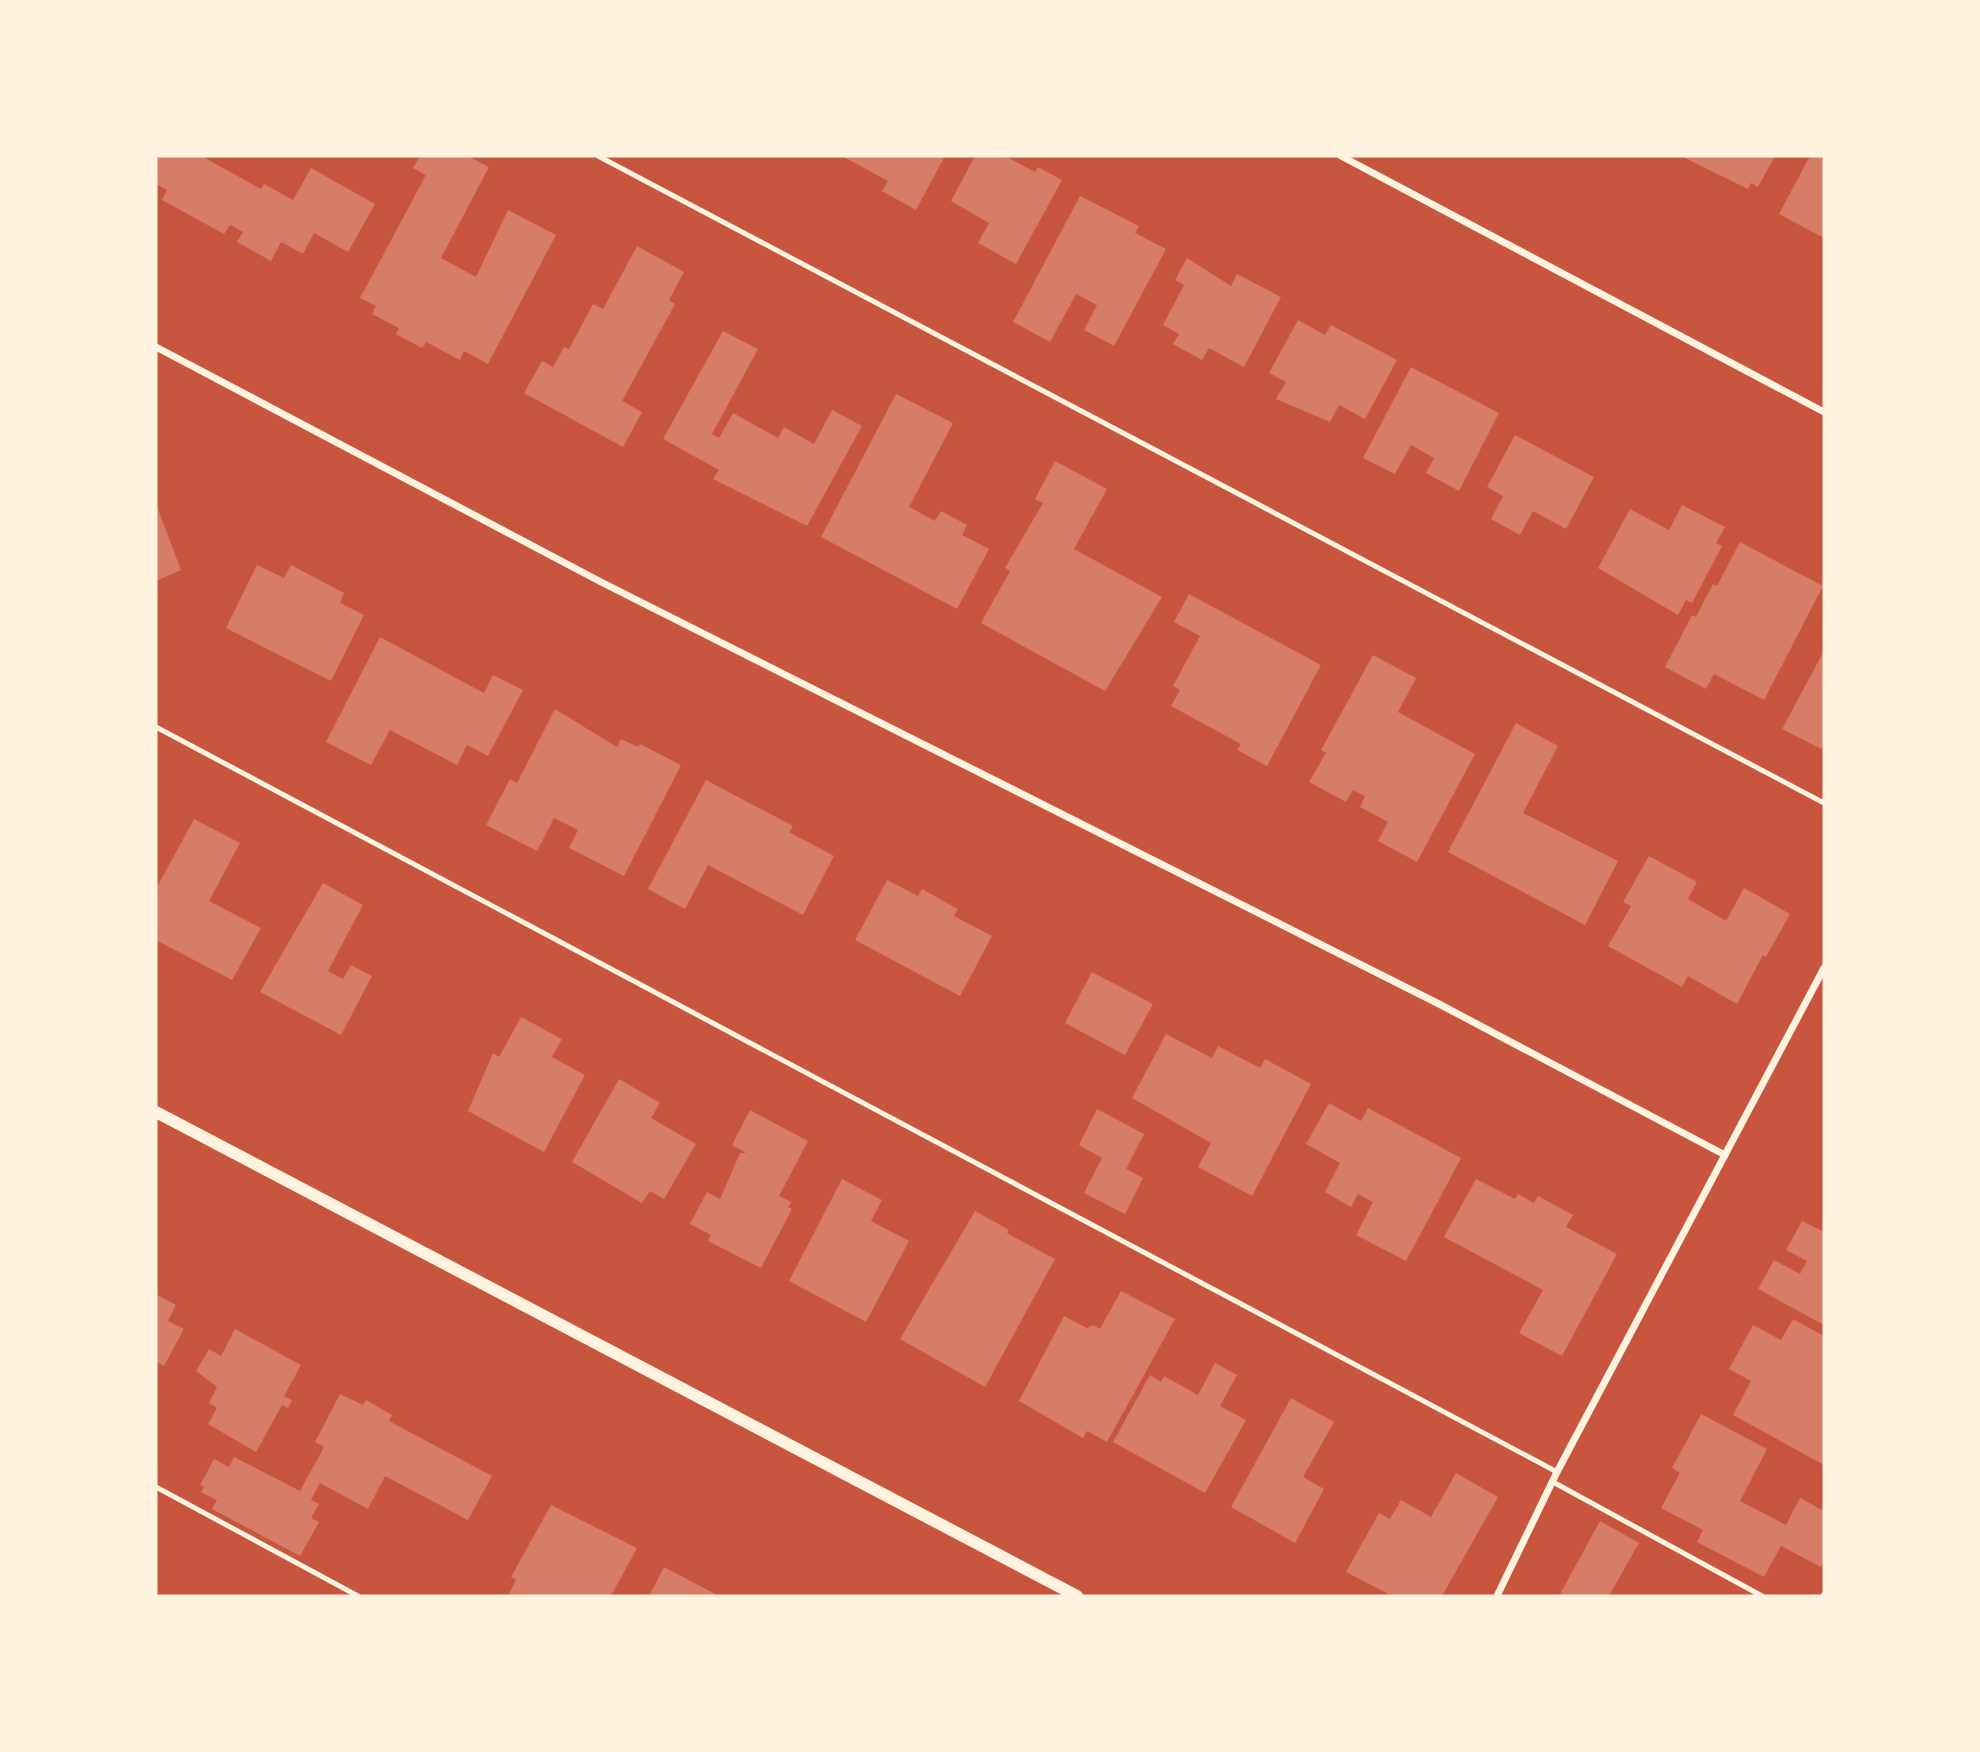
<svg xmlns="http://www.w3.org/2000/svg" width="1980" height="1752" font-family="Rubik,sans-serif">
<rect width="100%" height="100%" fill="#c8553d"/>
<!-- building -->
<g fill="#d67c66">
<path d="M156 156H206L205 158 261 189 264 184 293 200 311 168 375 204 348 252 314 233 303 254 281 242 271 261 237 242 243 232 230 225 224 234 162 200 167 190 156 184Z"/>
<path d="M420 156H468L489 167 441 258 476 277 508 210 556 235 488 364 464 351 460 360 426 342 422 348 396 334 399 328 372 314 376 306 360 298 426 175 413 168Z"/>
<path d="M842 156H945L916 210 882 191 888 181Z"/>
<path d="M975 156H1005L1035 172 1038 167 1062 180 1016 264 978 243 989 223 951 201Z"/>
<path d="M1681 156H1775L1758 187 1751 183 1748 189Z"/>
<path d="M1810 156H1824V238L1779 214Z"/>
<path d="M1080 196 1139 226 1135 233 1166 249 1114 346 1084 330 1097 305 1076 294 1050 342 1013 322Z"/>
<path d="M637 246 684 272 669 300 675 304 622 401 642 412 623 447 524 393 542 361 553 367 564 347 569 349 593 304 603 309Z"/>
<path d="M1187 258 1231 286 1237 274 1281 297 1244 367 1209 348 1202 360 1173 344 1179 334 1163 325 1184 285 1175 280Z"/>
<path d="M1298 320 1325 335 1331 325 1397 360 1365 419 1339 405 1330 422 1276 399 1286 382 1269 373Z"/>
<path d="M723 331 758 349 712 434 719 438 733 413 778 438 784 427 814 444 832 410 862 426 807 526 713 479 719 470 663 439Z"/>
<path d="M1411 367 1499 413 1459 491 1426 473 1434 458 1411 445 1395 474 1363 458Z"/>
<path d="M896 394 953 423 909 507 935 521 941 511 967 525 962 535 989 549 957 609 821 537Z"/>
<path d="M1515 435 1594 477 1566 529 1533 511 1520 535 1491 519 1503 496 1487 487Z"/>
<path d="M1055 461 1107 489 1074 549 1162 597 1105 691 981 623 1010 571 1005 568 1043 503 1035 499Z"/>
<path d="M156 504 181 570 156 581Z"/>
<path d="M1682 505 1725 527 1716 543 1722 546 1692 603 1686 600 1678 615 1598 568 1630 509 1669 530Z"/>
<path d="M1740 542 1823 586 1764 700 1714 674 1706 689 1665 667 1692 615 1696 617 1713 584 1717 586Z"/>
<path d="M257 565 284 578 291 565 344 593 340 603 364 615 331 681 226 628Z"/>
<path d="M1189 594 1321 665 1267 766 1237 750 1241 744 1171 706 1180 690 1173 686 1200 636 1174 622Z"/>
<path d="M380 637 484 693 493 675 523 690 488 756 467 745 457 765 390 730 371 765 326 742Z"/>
<path d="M1824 651V743L1821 749 1782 729Z"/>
<path d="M1373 655 1416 678 1398 712 1475 754 1417 862 1378 841 1388 822 1360 807 1365 796 1353 790 1346 802 1309 782 1326 753 1321 750Z"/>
<path d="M555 709 617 747 621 739 638 747 640 744 681 765 624 876 569 848 578 830 554 818 537 851 486 825 510 779 517 783Z"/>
<path d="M1516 723 1558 746 1523 813 1618 861 1585 925 1448 852Z"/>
<path d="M706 780 793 826 789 832 834 856 803 915 708 865 685 909 648 889Z"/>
<path d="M194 819 240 843 209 901 261 928 232 980 156 940V889Z"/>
<path d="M1649 856 1697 882 1688 899 1726 921 1744 888 1790 914 1766 957 1763 955 1737 1004 1688 976 1682 987 1608 946 1631 906 1623 902Z"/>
<path d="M887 880 918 896 922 889 958 909 954 916 992 936 960 996 855 940Z"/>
<path d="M323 883 363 905 328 971 343 979 351 965 372 976 341 1035 260 992Z"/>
<path d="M1092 972 1153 1004 1125 1055 1065 1023Z"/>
<path d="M521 1017 562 1039 552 1057 585 1075 544 1152 468 1111 493 1053 499 1057Z"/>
<path d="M1166 1034 1212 1058 1218 1046 1260 1068 1265 1059 1311 1084 1252 1196 1198 1167 1211 1143 1132 1098Z"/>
<path d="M619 1079 660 1103 651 1118 696 1144 664 1199 650 1191 642 1203 572 1162Z"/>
<path d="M1329 1103 1361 1121 1368 1108 1461 1158 1406 1261 1356 1235 1373 1202 1358 1194 1351 1207 1325 1192 1340 1163 1306 1144Z"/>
<path d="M1097 1109 1144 1134 1126 1169 1143 1178 1125 1214 1084 1193 1102 1158 1079 1145Z"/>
<path d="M750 1110 808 1141 779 1196 791 1202 788 1207 792 1209 761 1268 708 1241 711 1235 690 1224 707 1192 720 1199 740 1153H746L732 1145Z"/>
<path d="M842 1179 882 1200 871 1221 909 1241 866 1322 789 1281Z"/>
<path d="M1476 1179 1515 1199 1518 1194 1534 1203 1538 1196 1573 1215 1566 1227 1617 1254 1562 1356 1519 1333 1543 1290 1444 1237Z"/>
<path d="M975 1211 1009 1230 1007 1233 1055 1259 985 1387 900 1339Z"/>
<path d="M1802 1221 1824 1232V1325L1758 1289 1774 1260 1800 1274 1807 1261 1786 1250Z"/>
<path d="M1121 1291 1175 1319 1107 1442 1087 1431 1083 1438 1019 1401 1064 1316 1087 1328 1093 1325 1100 1329Z"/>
<path d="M156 1294 176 1305 168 1321 184 1329 164 1366 156 1361Z"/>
<path d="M1793 1319 1824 1336V1465L1733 1415 1751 1381 1729 1369 1753 1325 1781 1340Z"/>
<path d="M235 1329 301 1365 284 1396 292 1400 288 1408 282 1405 256 1452 208 1424 217 1408 209 1403 217 1387 196 1371 209 1349 221 1356Z"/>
<path d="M1215 1363 1237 1375 1220 1406 1246 1420 1205 1493 1113 1442 1150 1375 1161 1382 1164 1376 1198 1395Z"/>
<path d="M340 1394 363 1405 366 1400 392 1415 389 1421 492 1476 468 1520 385 1476 368 1509 320 1483 311 1500 319 1504 311 1518 319 1522 300 1556 212 1509 217 1500 201 1492 204 1487 200 1485 214 1459 229 1467 234 1457 300 1491 324 1447 315 1442Z"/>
<path d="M1291 1398 1334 1422 1303 1477 1324 1489 1295 1543 1231 1507Z"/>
<path d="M1701 1414 1767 1449 1740 1501 1786 1525 1800 1498 1824 1511V1560L1821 1567 1781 1546 1764 1577 1697 1542 1703 1530 1661 1508 1680 1473 1672 1468Z"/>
<path d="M1456 1473 1498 1497 1442 1596H1392L1346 1572 1379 1513 1390 1519 1401 1500 1431 1517Z"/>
<path d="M551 1505 637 1548 611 1596H508L516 1580 511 1577Z"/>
<path d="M1600 1521 1639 1543 1609 1596H1559Z"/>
<path d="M664 1567 719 1596H649Z"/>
</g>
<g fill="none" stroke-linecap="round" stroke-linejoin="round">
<!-- service -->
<g stroke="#fff3e0" stroke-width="5">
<path d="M598 156 1824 803"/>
<path d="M156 727 1557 1472"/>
<path d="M1553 1482 1762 1596"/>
<path d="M156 1487 358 1596"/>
<path d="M1823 1596 1824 1594"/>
</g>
<!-- minor -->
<g stroke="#fff3e0" stroke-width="7">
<path d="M1341 156 1824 412"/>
<path d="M156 347 601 582 1439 1004 1725 1155"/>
<path d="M1497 1596 1557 1472 1824 968"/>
</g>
<!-- tertiary -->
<path stroke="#fff3e0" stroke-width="12" d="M156 1112 1077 1596"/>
</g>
<!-- border -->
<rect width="1980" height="1752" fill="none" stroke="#fff3e0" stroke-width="315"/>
</svg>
